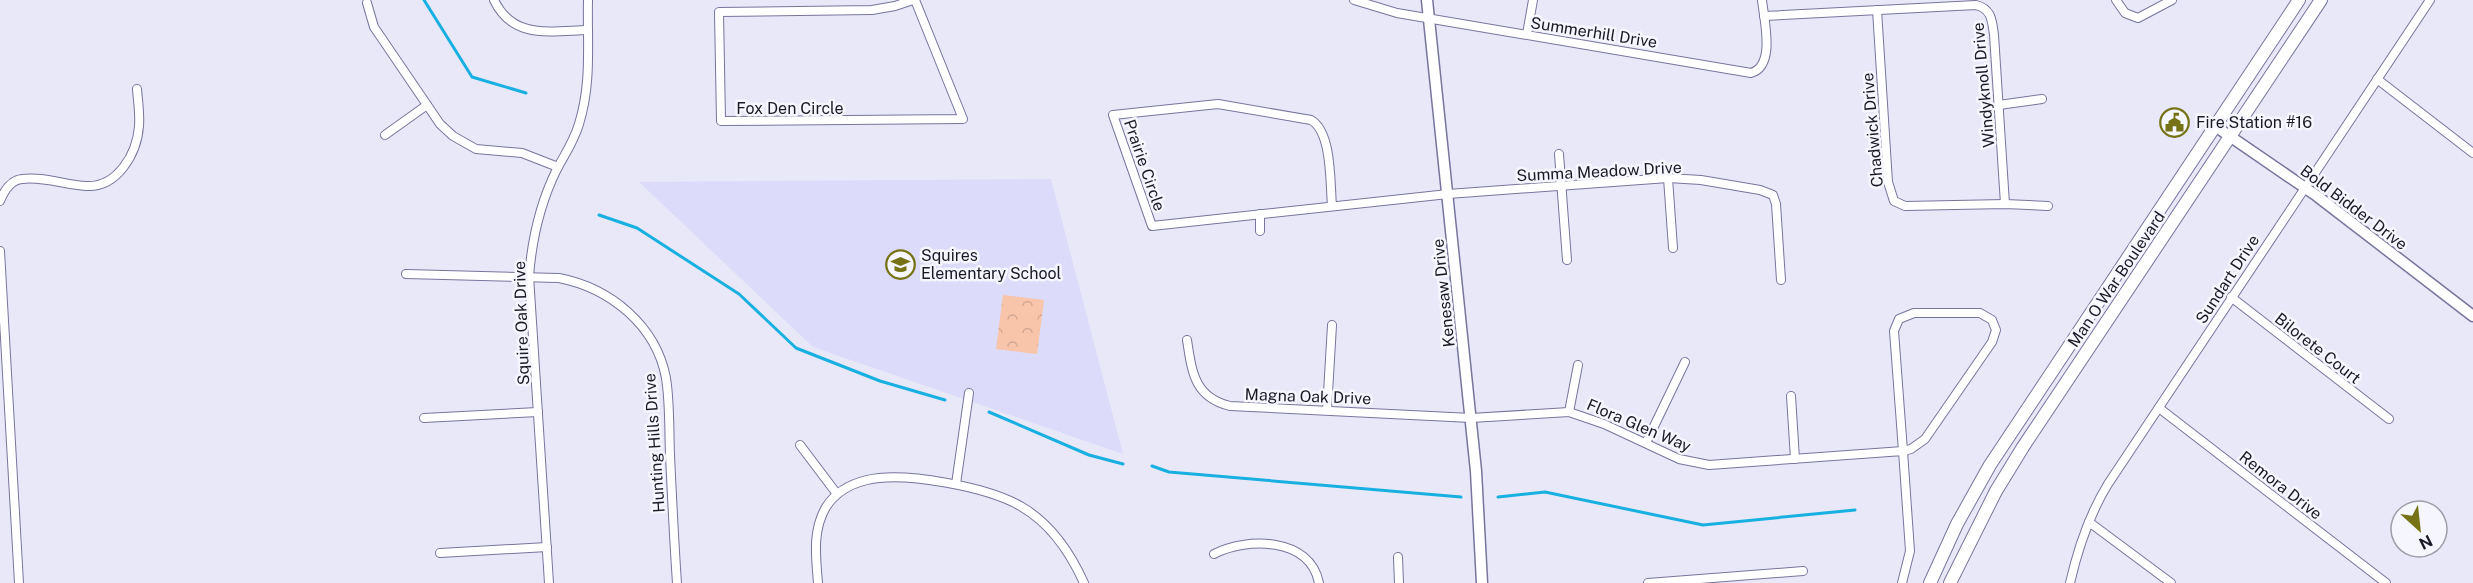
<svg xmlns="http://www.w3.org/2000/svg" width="2473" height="583" font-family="'Public Sans',sans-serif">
<defs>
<pattern id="park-crowns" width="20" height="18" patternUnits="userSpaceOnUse" patternTransform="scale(1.5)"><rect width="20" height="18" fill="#f8c4aa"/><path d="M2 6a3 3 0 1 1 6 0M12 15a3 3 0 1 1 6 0" fill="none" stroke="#d4a892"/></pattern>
</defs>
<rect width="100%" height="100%" fill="#e8e8f9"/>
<!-- built -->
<path fill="#dcdbf9" d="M1051 179 1123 454 813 347 639 182Z"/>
<!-- park -->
<path fill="url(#park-crowns)" d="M1003 295 1044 300 1037 354 996 349Z"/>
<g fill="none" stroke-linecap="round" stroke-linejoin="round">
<!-- stream -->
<g stroke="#17b0e0" stroke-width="3">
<path d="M424 0 472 77 526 93"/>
<path d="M599 215 637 228 739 294 796 348 880 381 945 400"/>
<path d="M989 412 1089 455 1123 464"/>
<path d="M1152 466 1169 472 1461 497"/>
<path d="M1498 497 1545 492 1703 525 1855 510"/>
</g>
<defs>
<g id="street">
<path d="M494 0C513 40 551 31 588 30"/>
<path d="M913 0 895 6 872 10 719 12 721 121 963 119 915 0"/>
<path d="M1354 0 1397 13 1751 73C1776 66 1764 20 1762 0"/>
<path d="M2116 0 2125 13 2138 18 2172 0"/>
<path d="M367 3 374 27 440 124 453 136 476 149 522 153 558 167"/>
<path d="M1877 10 1888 182 1894 201 1905 206 2005 204 2048 206"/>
<path d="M1764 16 1976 5C1992 9 1992 21 1994 35L2005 204"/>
<path d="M1527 34 1533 0"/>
<path d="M2377 79 2473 153"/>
<path d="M1999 105 2042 99"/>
<path d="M385 135 427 105"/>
<path d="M1559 154 1567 260"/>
<path d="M1668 178 1673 248"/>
<path d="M0 201C4 191 11 180 22 179 42 176 66 185 86 186 117 188 137 154 139 126 140 114 138 102 137 89"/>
<path d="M1332 206C1330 182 1332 132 1311 120L1218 104 1113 115 1152 226 1448 194 1668 178 1701 180 1760 190 1773 195 1776 204 1781 280"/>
<path d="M1260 214V231"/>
<path d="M0 251 19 583"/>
<path d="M406 274 559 278C610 288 656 325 666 378 670 403 669 430 670 455 672 498 674 540 677 583"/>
<path d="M2231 297 2389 419"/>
<path d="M1914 313H1980L1992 320 1996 330 1992 342 1925 439 1911 449 1903 451 1894 331 1899 319Z"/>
<path d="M1187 340C1192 372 1194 397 1230 406L1471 418 1569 412 1604 424 1679 459 1709 465 1903 451 1910 551 1902 583"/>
<path d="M1791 396 1795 459"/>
<path d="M2159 408 2386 583"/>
<path d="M1327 410 1332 325"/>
<path d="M1569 412 1578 365"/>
<path d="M424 418 538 412"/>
<path d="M1646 443 1685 362"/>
<path d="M800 445 837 494"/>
<path d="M956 484 969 393"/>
<path d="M2089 522 2171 583"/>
<path d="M440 553 547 547"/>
<path d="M1214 554C1247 537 1310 537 1319 583"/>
<path d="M1398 557 1399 583"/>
<path d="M549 583 529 276C532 239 540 203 557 169 565 154 574 141 579 124 592 82 587 43 588 0"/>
<path d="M818 583C816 557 812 531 826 507 835 493 850 484 867 480 903 471 989 487 1022 507 1051 524 1070 552 1084 583"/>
<path d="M1648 583 1803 571"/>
<path d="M2070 583C2078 548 2089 515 2108 484L2430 0"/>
</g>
<g id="secondary">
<path d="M1427 0 1476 471 1482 583"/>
<path d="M2215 126 2317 196 2473 316"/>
</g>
<g id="primary">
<path d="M1930 583 1957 524 1990 465 2299 0"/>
<path d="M1950 583 1996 491 2023 447 2321 0"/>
</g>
</defs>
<!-- street casing -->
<use href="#street" stroke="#77759c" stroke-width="10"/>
<!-- secondary casing -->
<use href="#secondary" stroke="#77759c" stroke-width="13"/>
<!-- primary casing -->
<use href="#primary" stroke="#77759c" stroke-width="14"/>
<!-- street -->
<use href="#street" stroke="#fff" stroke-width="8"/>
<!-- secondary -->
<use href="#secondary" stroke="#fff" stroke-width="10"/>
<!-- primary -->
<use href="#primary" stroke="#fff" stroke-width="12"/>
</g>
<!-- icons -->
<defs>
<symbol id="civic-ring" viewBox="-11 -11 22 22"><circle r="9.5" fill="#f6f6ff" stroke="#767316" stroke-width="1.5"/><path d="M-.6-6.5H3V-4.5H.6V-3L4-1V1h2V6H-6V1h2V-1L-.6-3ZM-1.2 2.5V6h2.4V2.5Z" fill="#767316"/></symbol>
<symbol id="school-ring" viewBox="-11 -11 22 22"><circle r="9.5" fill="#f6f6ff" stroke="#767316" stroke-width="1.5"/><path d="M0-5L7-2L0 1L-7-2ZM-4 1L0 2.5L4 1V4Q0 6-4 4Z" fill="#767316"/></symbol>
</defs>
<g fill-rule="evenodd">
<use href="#civic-ring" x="2158" y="106" width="33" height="33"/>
<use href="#school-ring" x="884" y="248" width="33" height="33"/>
</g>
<g text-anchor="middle" stroke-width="5" stroke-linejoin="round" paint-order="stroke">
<!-- street labels -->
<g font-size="16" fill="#1a1928" stroke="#f6f6ff">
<text transform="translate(1594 32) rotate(9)" y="6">Summerhill Drive</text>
<text transform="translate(1983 85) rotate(-95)" y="6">Windyknoll Drive</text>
<text x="790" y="114">Fox Den Circle</text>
<text transform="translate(1872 130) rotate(-95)" y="6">Chadwick Drive</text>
<text transform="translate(1145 165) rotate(71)" y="6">Prairie Circle</text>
<text transform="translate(1599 171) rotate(-3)" y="6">Summa Meadow Drive</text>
<text transform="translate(2354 207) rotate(37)" y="6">Bold Bidder Drive</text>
<text transform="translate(2116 279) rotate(-56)" y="6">Man O War Boulevard</text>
<text transform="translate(2227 279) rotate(-57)" y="6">Sundart Drive</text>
<text transform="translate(1443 293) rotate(-96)" y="6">Kenesaw Drive</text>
<text transform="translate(521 323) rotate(-92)" y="6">Squire Oak Drive</text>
<text transform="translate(2318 348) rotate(38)" y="6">Bilorete Court</text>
<text transform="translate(1308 396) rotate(2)" y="6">Magna Oak Drive</text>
<text transform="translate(1639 425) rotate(23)" y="6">Flora Glen Way</text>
<text transform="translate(654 443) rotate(-94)" y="6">Hunting Hills Drive</text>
<text transform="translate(2281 485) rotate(38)" y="6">Remora Drive</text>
</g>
<!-- poi labels -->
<g font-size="16" fill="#1a1928" stroke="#f6f6ff" text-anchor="start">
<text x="2196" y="128">Fire Station #16</text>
<text x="921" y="261">Squires<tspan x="921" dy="18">Elementary School</tspan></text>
</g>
</g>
<!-- north arrow -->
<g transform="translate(2419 529) rotate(153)"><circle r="28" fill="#f6f6ff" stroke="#9e9ea9" stroke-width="1.5"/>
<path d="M0-4.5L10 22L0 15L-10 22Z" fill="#767316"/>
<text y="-9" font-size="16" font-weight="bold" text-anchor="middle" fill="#1a1928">N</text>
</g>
</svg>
